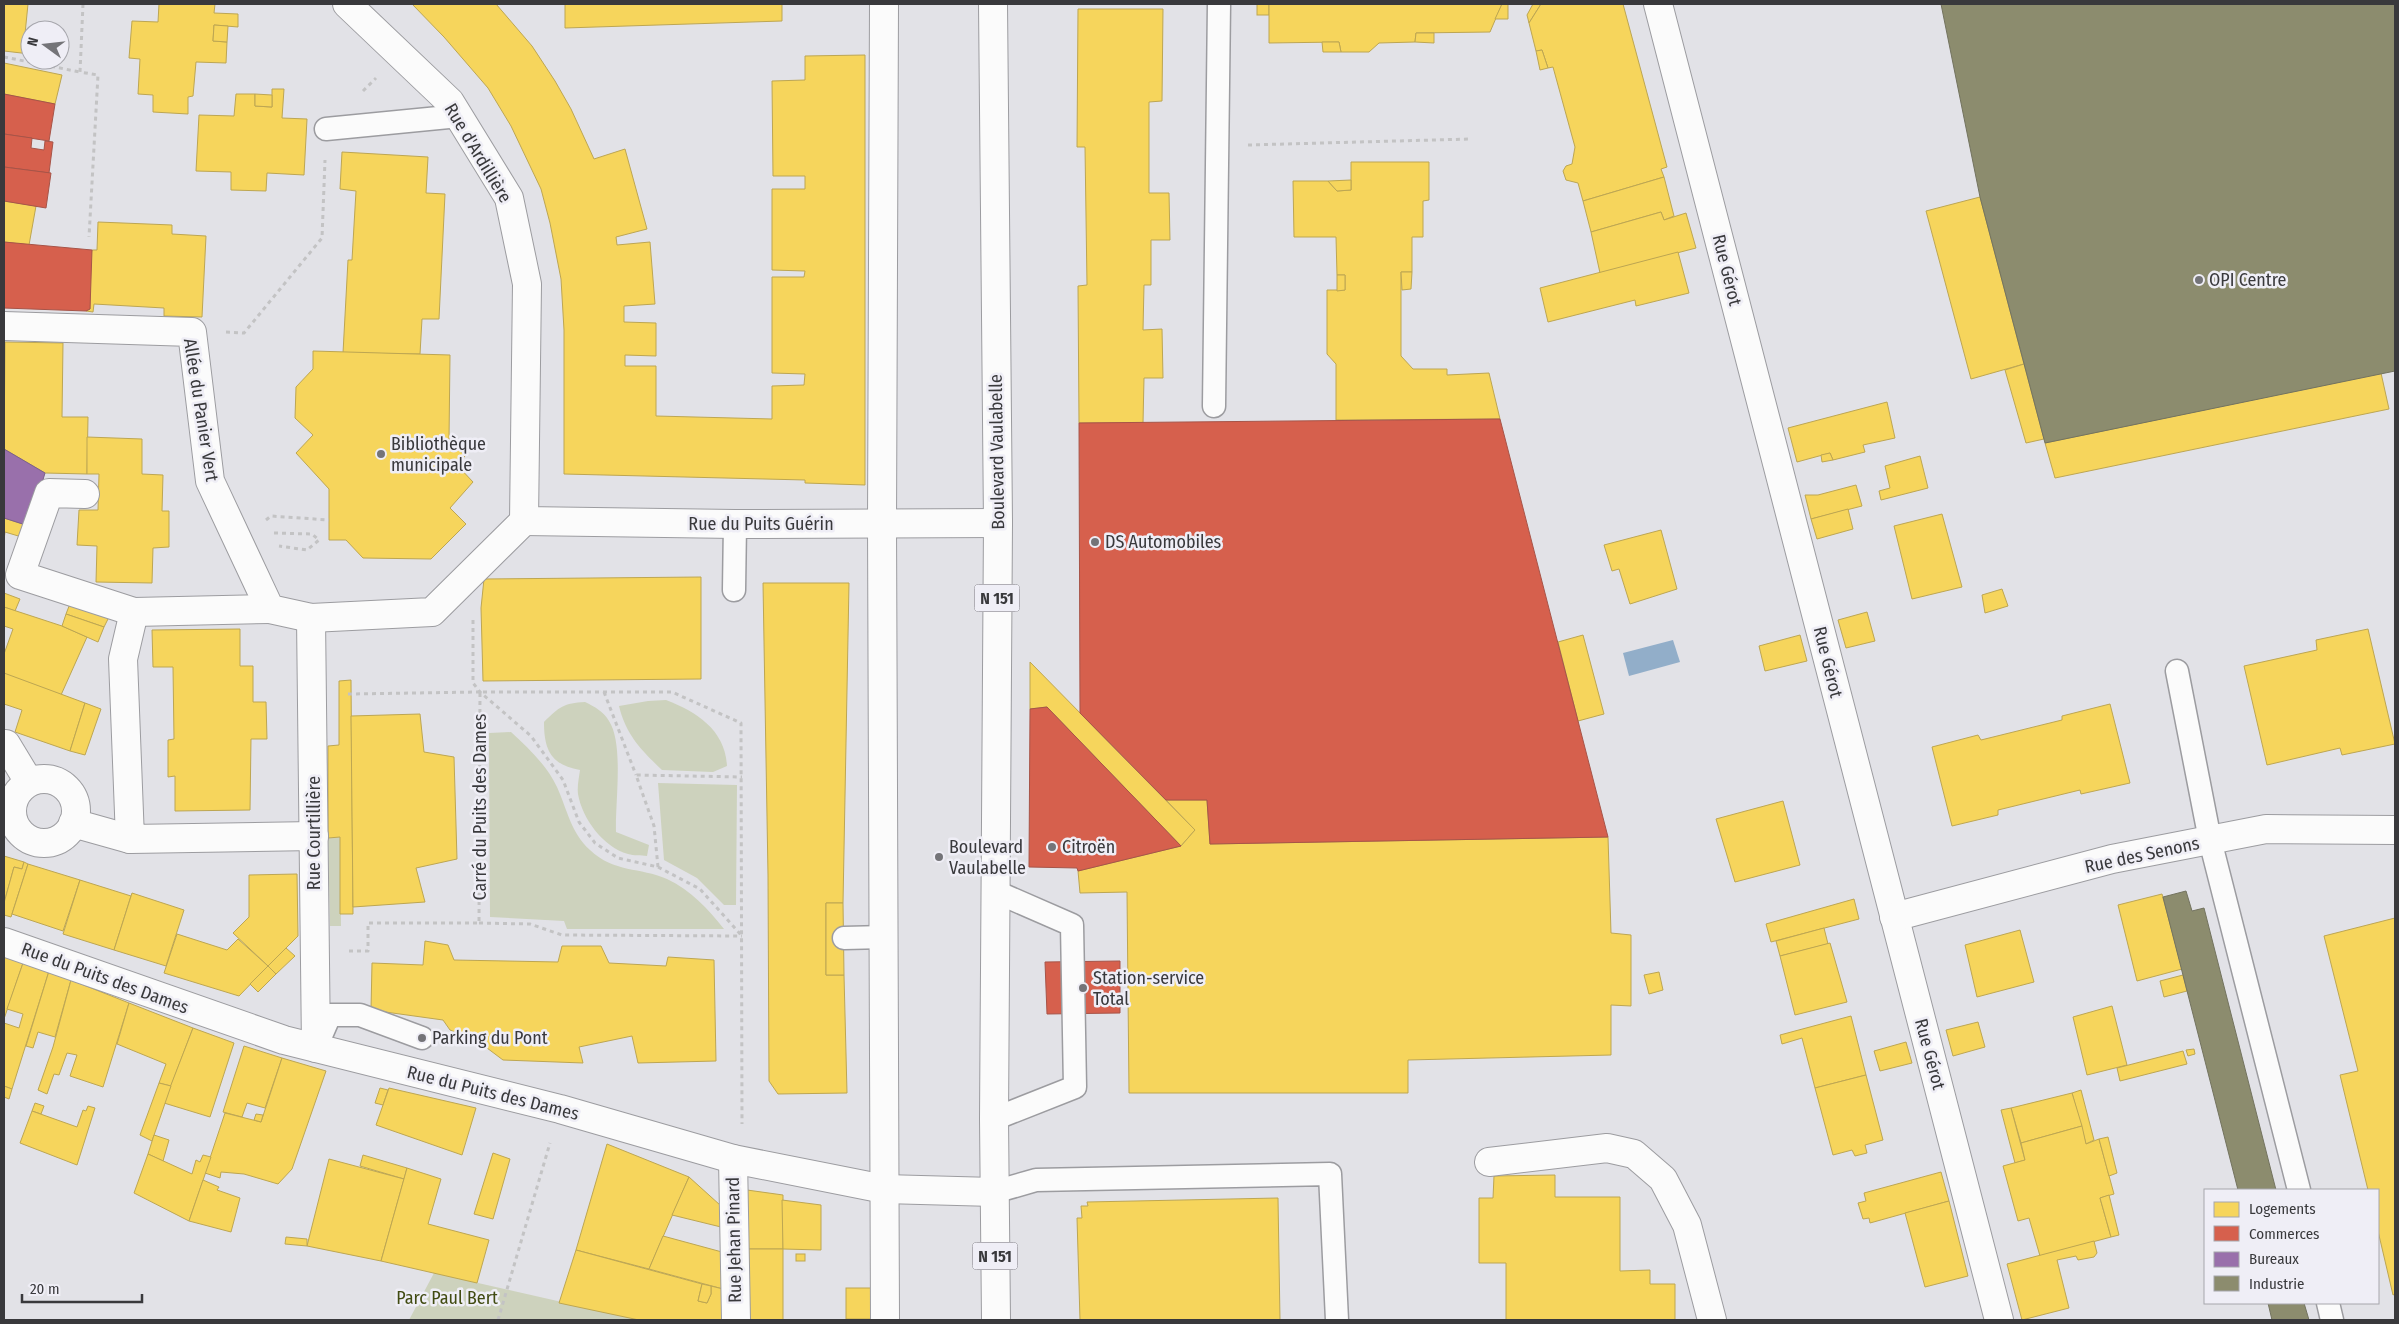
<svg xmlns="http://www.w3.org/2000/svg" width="2399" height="1324" font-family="'Fira Sans Condensed',sans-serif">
<rect width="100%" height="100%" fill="#e2e2e7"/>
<!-- green -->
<g fill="#cdd2bd">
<path d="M666 700C697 712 725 730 727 766L713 772 662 770C641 750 626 735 619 706L648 701Z"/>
<path d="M585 702C595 707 603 711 609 721 624 744 615 803 616 832L649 845 647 856C641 855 634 856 628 854 603 847 582 818 578 794 577 786 579 778 580 770 551 765 544 750 544 722 559 707 564 703 585 702Z"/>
<path d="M511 732C528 748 546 764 557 787 567 809 571 833 590 850 614 873 640 867 667 879 691 890 708 909 724 929H567L564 921 490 917 489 733Z"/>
<path d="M658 783 737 785 736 905H724L697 878 664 860Z"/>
<path d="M340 837 341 926H330L328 838Z"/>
<path d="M434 1273 641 1320H409Z"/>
</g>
<!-- water -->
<path fill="#92aec9" d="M1673 640 1680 662 1629 676 1623 653Z"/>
<!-- homes -->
<g fill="#f6d55c" stroke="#bda652">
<path d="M4 4H28L25 34 30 35V54L4 51Z"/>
<path d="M159 4H215L214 13 238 14V27L214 25 213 41 227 42 226 63 196 62 193 96 188 97V114L153 112V95L138 94 140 59 129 58 132 21 158 22Z"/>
<path d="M412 4H496L532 46 555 81 571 109 594 159 625 149 647 229 616 237 617 245 650 242 655 304 624 306V322L656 323V356L625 355V366H656V416L772 419V386L804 385 805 374 772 373V277H804L805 271 772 270V189H805V176H773L772 81 805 80V56L865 55V485L805 483V480L564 474V330L561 279 550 223 541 189 511 126 488 88 444 37Z"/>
<path d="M565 4H782V21L565 28Z"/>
<rect x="1257" y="4" width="12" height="11"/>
<path d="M1269 4H1502L1490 32 1416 33 1415 42 1379 43 1369 52H1341L1339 42 1269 43Z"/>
<path d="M1502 4H1508V19H1495Z"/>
<path d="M1533 4H1541L1529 23 1527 15Z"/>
<path d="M1541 4H1623L1667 167 1661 169 1664 177 1583 201 1578 183 1566 180 1563 171 1566 166 1572 164 1575 147 1553 67 1548 68 1542 50 1536 51 1529 23Z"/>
<path d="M1078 9H1163L1162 101 1149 102V193H1169L1170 240H1151V285H1144L1143 330 1162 329 1163 378H1144L1143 423H1079L1078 286 1087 285 1085 147H1077Z"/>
<path d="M214 25 228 26 227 42 213 41Z"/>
<path d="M1416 33H1434V43L1415 42Z"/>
<path d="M1322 42H1339L1341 52H1323Z"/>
<path d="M1542 50 1548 68 1540 70 1536 51Z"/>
<path d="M4 63 62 75 55 104 4 94Z"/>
<path d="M272 89H284L282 118 307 119 304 175 267 173 266 191 231 190V172L196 171 199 115 234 116 236 94H255V106L272 107Z"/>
<path d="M255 94 272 95V107L255 106Z"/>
<path d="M342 152 428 157 426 193 445 194 439 319H422L420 354 343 353 348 260H352L356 191 340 189Z"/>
<path d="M1351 162H1429V200L1423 201V237H1412V272H1401V356L1413 369H1447V375L1489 373 1500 419 1336 420V364L1327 354V290H1345V275H1337L1336 237H1294L1293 181H1328L1337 191 1351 190Z"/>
<path d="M1664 177 1674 216 1664 220 1661 212 1591 232 1583 201Z"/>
<path d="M1351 180V190L1337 191 1328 181Z"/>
<path d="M1980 197 2024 364 1971 379 1926 211Z"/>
<path d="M4 201 36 206 29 245 4 242Z"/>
<path d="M1661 212 1664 220 1686 213 1696 248 1600 273 1591 232Z"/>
<path d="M98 222 172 225V234L206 236 202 317 164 316V308L94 304 93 312 86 311 90 309V258L92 250H97Z"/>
<path d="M1678 252 1689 293 1636 306 1635 300 1548 322 1540 288Z"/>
<path d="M1401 272H1412L1411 289 1402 290Z"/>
<path d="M1337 275H1345V290L1337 291Z"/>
<path d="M5 342 63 343 62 417H88L87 474 45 473 4 449Z"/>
<path d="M313 351 450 355 449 439 465 456 457 465 473 482 450 508 466 524 431 559 363 558 346 540H329V489L296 453 313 435 295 418 296 387 313 369Z"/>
<path d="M2024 364 2044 439 2026 443 2005 370Z"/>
<path d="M2381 373 2389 409 2055 478 2045 443Z"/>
<path d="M1887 402 1895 438 1863 445 1865 452 1833 460 1830 453 1797 462 1788 428Z"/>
<path d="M87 437 142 439V474L163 475 162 511H169V547L153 548 152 583 96 582 97 546 77 545 79 510H98L99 474H87Z"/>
<path d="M1830 453 1833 460 1822 462 1821 455Z"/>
<path d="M1920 456 1928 488 1881 500 1879 491 1890 488 1885 466Z"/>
<path d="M1856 485 1862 506 1811 519 1805 495H1818Z"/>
<path d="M1848 509 1853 529 1817 539 1811 519Z"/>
<path d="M1942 514 1962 587 1912 599 1894 526Z"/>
<path d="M4 518 29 526 25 538 5 532 4 540Z"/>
<path d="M1661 530 1677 589 1630 604 1619 569 1612 571 1604 545Z"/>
<path d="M701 577V679L483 681 481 608 484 579Z"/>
<path d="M763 583H849L843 903H826V975H844L847 1093 778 1094 769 1081 768 875Z"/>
<path d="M2002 589 2008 606 1985 613 1982 595Z"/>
<path d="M4 593 20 599 15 611 4 607Z"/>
<path d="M71 601 110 615 104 627 66 614Z"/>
<path d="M4 607 62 626 87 637 61 695 4 674V654L13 629 4 626Z"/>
<path d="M1867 612 1875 641 1846 648 1838 620Z"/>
<path d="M66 614 104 627 98 642 62 626Z"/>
<path d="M240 629V666H253V702H266L267 739H251L250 810 175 811V776L168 777V740L174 739 173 667H153L152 630Z"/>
<path d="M2368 629 2395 744 2342 755 2340 748 2267 765 2244 666 2317 650 2316 640Z"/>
<path d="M1583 635 1604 714 1578 721 1558 642Z"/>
<path d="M1800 635 1807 661 1765 671 1759 646Z"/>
<path d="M1030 662 1195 830 1181 846 1047 707 1030 709Z"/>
<path d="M4 673 85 703 70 751 15 732 22 710 4 704Z"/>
<path d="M351 680 353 914H340V837L328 838V746L339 745V681Z"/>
<path d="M85 703 101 709 85 755 70 751Z"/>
<path d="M2110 704 2130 783 2081 794 2080 790 1998 810V815L1952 826 1932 747 1978 735 1981 740 2062 720V716Z"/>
<path d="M420 714 424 752 454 757 457 859 416 868 425 902 353 907 351 716Z"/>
<path d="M1166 800H1207L1210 844 1608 837 1611 933 1631 935V1006L1611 1005V1055L1408 1060V1093H1129L1127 892 1080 893 1078 871 1181 846 1195 830Z"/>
<path d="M1783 801 1800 865 1735 882 1716 819Z"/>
<path d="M4 856 24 862 22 869 14 867 4 903Z"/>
<path d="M24 862 28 864 11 917 4 915V903L14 867 22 869Z"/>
<path d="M28 864 80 880 63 931 12 914Z"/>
<path d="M297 874 298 936 268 966 233 933 249 917V875Z"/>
<path d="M80 880 131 896 114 950 63 934Z"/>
<path d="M132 893 184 910 166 966 114 950Z"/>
<path d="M2162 894 2182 969 2137 981 2118 905Z"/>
<path d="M1854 899 1859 919 1771 942 1766 924Z"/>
<path d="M826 903H843L844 975H826Z"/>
<path d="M2395 918V1294L2393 1295 2378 1231V1190H2368L2340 1075 2358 1071 2324 936Z"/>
<path d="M1824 928 1828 944 1780 956 1776 941Z"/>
<path d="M2020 930 2034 982 1977 997 1965 945Z"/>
<path d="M177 934 227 950 238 939 268 966 239 996 164 973Z"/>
<path d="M425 941 448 945 454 960 558 962 562 946H601L609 963 666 966 668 957 714 960 716 1061 638 1063 632 1036 579 1047 583 1063 503 1060 479 1042 450 1030 443 1020 371 1010 372 963 423 965Z"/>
<path d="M1830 943 1847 1002 1795 1015 1780 956Z"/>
<path d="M286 948 295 956 276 974 268 966Z"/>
<path d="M4 956 23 963 4 1019Z"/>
<path d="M23 963 49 971 12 1089 4 1086V1023L19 1028 23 1014 7 1009Z"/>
<path d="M268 966 276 974 258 992 250 984Z"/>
<path d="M49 971 71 980 55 1037 38 1032 33 1048 26 1046Z"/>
<path d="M1659 972 1663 990 1649 994 1644 975Z"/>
<path d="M2183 975 2187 991 2164 997 2160 981Z"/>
<path d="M71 980 129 1003 103 1087 70 1076 77 1055 67 1053 59 1075 54 1074 47 1094 38 1090 53 1047Z"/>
<path d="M129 1003 193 1028 171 1086 159 1083 166 1064 117 1044Z"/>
<path d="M2112 1006 2127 1065 2087 1075 2073 1017Z"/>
<path d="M1851 1016 1866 1075 1815 1088 1802 1038 1782 1044 1780 1035Z"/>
<path d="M1978 1022 1985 1047 1953 1056 1946 1030Z"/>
<path d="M193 1028 234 1043 210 1117 164 1103Z"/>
<path d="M1906 1042 1912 1063 1880 1071 1874 1051Z"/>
<path d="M244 1046 282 1058 265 1108 247 1103 242 1117 223 1112Z"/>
<path d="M2194 1049 2195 1054 2188 1056 2186 1050Z"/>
<path d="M2183 1051 2187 1064 2120 1081 2117 1068Z"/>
<path d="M282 1058 326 1071 292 1169 278 1184 244 1174 221 1172 220 1178 205 1173 225 1113 261 1122Z"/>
<path d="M1866 1075 1883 1140 1865 1145 1867 1153 1855 1156 1852 1150 1833 1155 1815 1088Z"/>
<path d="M159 1083 171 1086 152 1141 140 1135Z"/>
<path d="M4 1086 12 1089 9 1099 4 1097Z"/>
<path d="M380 1088 388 1090 383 1105 375 1103Z"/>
<path d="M389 1088 476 1108 462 1155 376 1125Z"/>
<path d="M2081 1090 2094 1140 2086 1144 2072 1093Z"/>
<path d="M2072 1093 2082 1126 2021 1143 2011 1108Z"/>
<path d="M35 1103 44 1106 41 1114 32 1111Z"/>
<path d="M88 1106 95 1108 77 1165 20 1143 32 1111 77 1127 83 1110 86 1111Z"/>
<path d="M2011 1108 2025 1160 2015 1163 2001 1110Z"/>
<path d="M256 1114 263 1115 261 1122 254 1120Z"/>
<path d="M2082 1126 2086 1144 2099 1139 2114 1194 2100 1198 2111 1237 2040 1256 2029 1218 2018 1221 2003 1166 2025 1160 2021 1143Z"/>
<path d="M154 1135 169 1140 163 1161 148 1154Z"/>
<path d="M2108 1137 2117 1173 2109 1176 2099 1139Z"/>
<path d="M607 1144 689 1177 649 1269 576 1250Z"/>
<path d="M493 1153 510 1159 493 1219 474 1214Z"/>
<path d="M148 1154 192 1174 196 1160 200 1162 203 1155 211 1157 189 1221 134 1193Z"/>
<path d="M363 1155 407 1168 404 1179 360 1166Z"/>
<path d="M329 1159 404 1179 381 1261 307 1246Z"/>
<path d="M407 1168 441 1179 428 1224 489 1240 477 1283 381 1261Z"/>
<path d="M1941 1172 1949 1201 1870 1223 1869 1218 1863 1219 1858 1203 1866 1201 1864 1193Z"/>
<path d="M1555 1175V1197H1620V1271L1650 1270V1284H1675V1320H1506V1263H1479V1198H1493L1494 1176Z"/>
<path d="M689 1177 720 1205 721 1227 672 1215Z"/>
<path d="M203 1180 219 1187 217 1190 240 1198 231 1232 189 1221Z"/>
<path d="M747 1190 783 1195V1249H748Z"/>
<path d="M2109 1195 2119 1235 2111 1237 2100 1198Z"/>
<path d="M1278 1198 1280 1320H1080L1077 1218H1082L1081 1206H1088L1087 1202Z"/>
<path d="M782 1200 821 1205V1250L783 1249Z"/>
<path d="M1949 1201 1968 1276 1925 1287 1905 1213Z"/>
<path d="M663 1236 722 1252 723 1289 649 1269Z"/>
<path d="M286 1237 307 1239V1246L285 1244Z"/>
<path d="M2094 1241 2097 1253 2094 1257 2078 1260 2076 1256 2057 1260 2069 1308 2022 1320 2007 1264Z"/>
<path d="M748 1249H783V1320H749Z"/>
<path d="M576 1250 702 1284 698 1301 707 1303 711 1294V1286L723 1289 725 1320H639L559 1303Z"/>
<rect x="796" y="1254" width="9" height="7"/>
<path d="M702 1284 711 1286V1294L707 1303 698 1301Z"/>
<rect x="846" y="1288" width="25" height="31"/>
</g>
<!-- shops -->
<g fill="#d6604d" stroke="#a75448">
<path d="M4 94 55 104 49 141 4 134Z"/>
<path d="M4 134 32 138 31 148 44 150 45 141 53 142 49 173 4 167Z"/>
<path d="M4 167 51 173 46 208 4 201Z"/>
<path d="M4 242 92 250 90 309 86 311 4 308Z"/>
<path d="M1500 419 1608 837 1210 844 1207 800H1166L1080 713 1079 423Z"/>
<path d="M1047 707 1181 846 1078 871 1077 868 1029 867 1030 709Z"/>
<path d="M1120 961V1013L1047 1014 1045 962Z"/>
</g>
<!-- offices -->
<path fill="#9970ab" stroke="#7c608a" d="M4 449 45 473 29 526 4 518Z"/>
<!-- industry -->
<g fill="#8c8c6e" stroke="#73735f">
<path d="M1941 4H2395V371L2045 443 1980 197Z"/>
<path d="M2186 891 2192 911 2204 908 2276 1190H2238L2163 897Z"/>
<path d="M2268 1303H2304L2309 1320H2272Z"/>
</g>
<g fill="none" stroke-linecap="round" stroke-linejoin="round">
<defs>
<g id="service">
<path d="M326 129 459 116"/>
<path d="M1214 406 1219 4"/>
<path d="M734 590 735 524"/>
<path d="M2177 671 2210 840 2299 1190"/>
<path d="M844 938 885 937"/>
<path d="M317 1045 330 1015H360L422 1038"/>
<path d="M994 1119 1075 1087 1072 925 994 891"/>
<path d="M994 1192 1036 1180 1330 1174 1337 1320"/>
<path d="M2328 1303 2332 1320"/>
</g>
<g id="pedestrian">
<path d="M4 326 192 332 210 481 270 609 311 618 432 612 524 521"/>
<path d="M85 494 49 493 20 575 134 612 270 609"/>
<path d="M134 612 123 659 130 839 314 836"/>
<path d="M311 618 316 1048"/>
<path d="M6 744 29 782"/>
<circle cx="44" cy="811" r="32"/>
<path d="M73 823 130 839"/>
</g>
<g id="minor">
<path d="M347 4 450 102 509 198 527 284 524 521 735 524 998 523"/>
<path d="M884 4 882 524 885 1320"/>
<path d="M1658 4 1999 1320"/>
<path d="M1894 917 2112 859 2266 829 2395 830"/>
<path d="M4 942 284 1040 560 1109 733 1159 884 1189 994 1192"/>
<path d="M733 1159 736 1320"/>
<path d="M1489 1162 1607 1148 1634 1154 1663 1179 1687 1225 1712 1320"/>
</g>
<path id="primary" d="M993 4 998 523 994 1119 996 1320"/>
</defs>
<!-- service casing -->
<use href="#service" stroke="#9c9ca0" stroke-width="25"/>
<!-- pedestrian casing -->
<use href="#pedestrian" stroke="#9c9ca0" stroke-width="30"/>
<!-- minor casing -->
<use href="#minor" stroke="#9c9ca0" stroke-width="30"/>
<!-- primary casing -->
<use href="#primary" stroke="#9c9ca0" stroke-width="30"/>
<!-- path -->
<g stroke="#c3c3c4" stroke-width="3" stroke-dasharray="4 4" stroke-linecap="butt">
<path d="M83 4 80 72 98 75 89 237"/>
<path d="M4 57 80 72"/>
<path d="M363 91 376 78"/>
<path d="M1248 145 1470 139"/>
<path d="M226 332 244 333 322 238 325 160"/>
<path d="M266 520 271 516 329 520"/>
<path d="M274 533 312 534 319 540 307 550 279 546"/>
<path d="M473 620V683L480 692 531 736 563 780 579 822 595 843 618 858 658 867 700 889 742 936"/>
<path d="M604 692 636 775"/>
<path d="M348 694 480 692"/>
<path d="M658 867 654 826 636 775 742 777"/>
<path d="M479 923 530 924 562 935 742 936"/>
<path d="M349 951H368V923H479L480 692H672L741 723 742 1124"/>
<path d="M498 1320 550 1143"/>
</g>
<!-- service -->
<use href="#service" stroke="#fbfbfb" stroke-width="22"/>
<!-- pedestrian -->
<use href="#pedestrian" stroke="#fbfbfb" stroke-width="28"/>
<!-- minor -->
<use href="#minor" stroke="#fbfbfb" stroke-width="28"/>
<!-- primary -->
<use href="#primary" stroke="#fbfbfb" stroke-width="28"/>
</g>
<!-- markers -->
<g fill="#747478" stroke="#efeef6" stroke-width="2">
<circle cx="2199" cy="280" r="5"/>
<circle cx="381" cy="454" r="5"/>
<circle cx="1095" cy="542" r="5"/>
<circle cx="1052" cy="847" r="5"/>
<circle cx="939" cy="857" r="5"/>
<circle cx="1083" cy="988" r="5"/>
<circle cx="422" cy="1038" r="5"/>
</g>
<g text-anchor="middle" stroke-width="5" stroke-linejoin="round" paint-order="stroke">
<!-- shield labels -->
<g fill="#efeef6" stroke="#706f74" stroke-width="1">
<rect x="974.5" y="584.5" width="45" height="27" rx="4"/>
<rect x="972.5" y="1242.5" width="45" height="27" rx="4"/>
</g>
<g font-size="16" font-weight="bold" fill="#39393c">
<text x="997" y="604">N 151</text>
<text x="995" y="1262">N 151</text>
</g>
<!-- street labels -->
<g font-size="18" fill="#39393c" stroke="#efeef6">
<text transform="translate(478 153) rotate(59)" y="6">Rue d'Ardillière</text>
<text transform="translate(1727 270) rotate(76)" y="6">Rue Gérot</text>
<text transform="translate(201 410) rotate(81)" y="6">Allée du Panier Vert</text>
<text transform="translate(997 452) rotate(-91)" y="6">Boulevard Vaulabelle</text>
<text x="761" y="530">Rue du Puits Guérin</text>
<text transform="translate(1828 662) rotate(76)" y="6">Rue Gérot</text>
<text transform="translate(480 807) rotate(-90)" y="6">Carré du Puits des Dames</text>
<text transform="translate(314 833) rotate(-90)" y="6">Rue Courtillière</text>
<text transform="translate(2142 855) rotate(-12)" y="6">Rue des Senons</text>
<text transform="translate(105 978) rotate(20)" y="6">Rue du Puits des Dames</text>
<text transform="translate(1930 1054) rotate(75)" y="6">Rue Gérot</text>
<text transform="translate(493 1093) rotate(14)" y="6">Rue du Puits des Dames</text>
<text transform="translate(734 1240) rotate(-91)" y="6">Rue Jehan Pinard</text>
</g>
<!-- poi labels -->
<g font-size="18" fill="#39393c" stroke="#efeef6" text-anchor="start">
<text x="2209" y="286">OPI Centre</text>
<text x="391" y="450">Bibliothèque<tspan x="391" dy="21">municipale</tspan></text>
<text x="1105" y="548">DS Automobiles</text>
<text x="949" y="853">Boulevard<tspan x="949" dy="21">Vaulabelle</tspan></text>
<text x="1062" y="853">Citroën</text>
<text x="1093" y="984">Station-service<tspan x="1093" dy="21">Total</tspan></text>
<text x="432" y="1044">Parking du Pont</text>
</g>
<!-- park labels -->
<g font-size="18" fill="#414b12" stroke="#efeef6">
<text x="447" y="1304">Parc Paul Bert</text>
</g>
</g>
<!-- border -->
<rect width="2399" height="1324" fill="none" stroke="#39393c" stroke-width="10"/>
<!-- legend -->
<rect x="2204" y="1189" width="175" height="115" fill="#efeef6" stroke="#a6a6ac"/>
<rect x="2214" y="1202" width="25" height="15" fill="#f6d55c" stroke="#a6a6ac"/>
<text x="2249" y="1214" font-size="15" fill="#39393c">Logements</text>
<rect x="2214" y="1226" width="25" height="15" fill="#d6604d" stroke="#a6a6ac"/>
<text x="2249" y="1239" font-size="15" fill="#39393c">Commerces</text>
<rect x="2214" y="1252" width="25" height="15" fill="#9970ab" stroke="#a6a6ac"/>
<text x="2249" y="1264" font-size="15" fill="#39393c">Bureaux</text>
<rect x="2214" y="1276" width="25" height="15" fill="#8c8c6e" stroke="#a6a6ac"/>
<text x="2249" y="1289" font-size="15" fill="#39393c">Industrie</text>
<!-- north arrow -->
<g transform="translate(45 45) rotate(285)"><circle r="24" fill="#efeef6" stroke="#a6a6ac"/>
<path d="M0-4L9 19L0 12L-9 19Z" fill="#747478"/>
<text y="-8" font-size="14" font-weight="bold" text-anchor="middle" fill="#39393c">N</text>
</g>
<!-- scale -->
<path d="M22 1294v8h120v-8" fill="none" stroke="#39393c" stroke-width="2.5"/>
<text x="30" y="1294" font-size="15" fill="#39393c" stroke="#efeef6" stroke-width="4" paint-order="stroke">20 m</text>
</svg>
